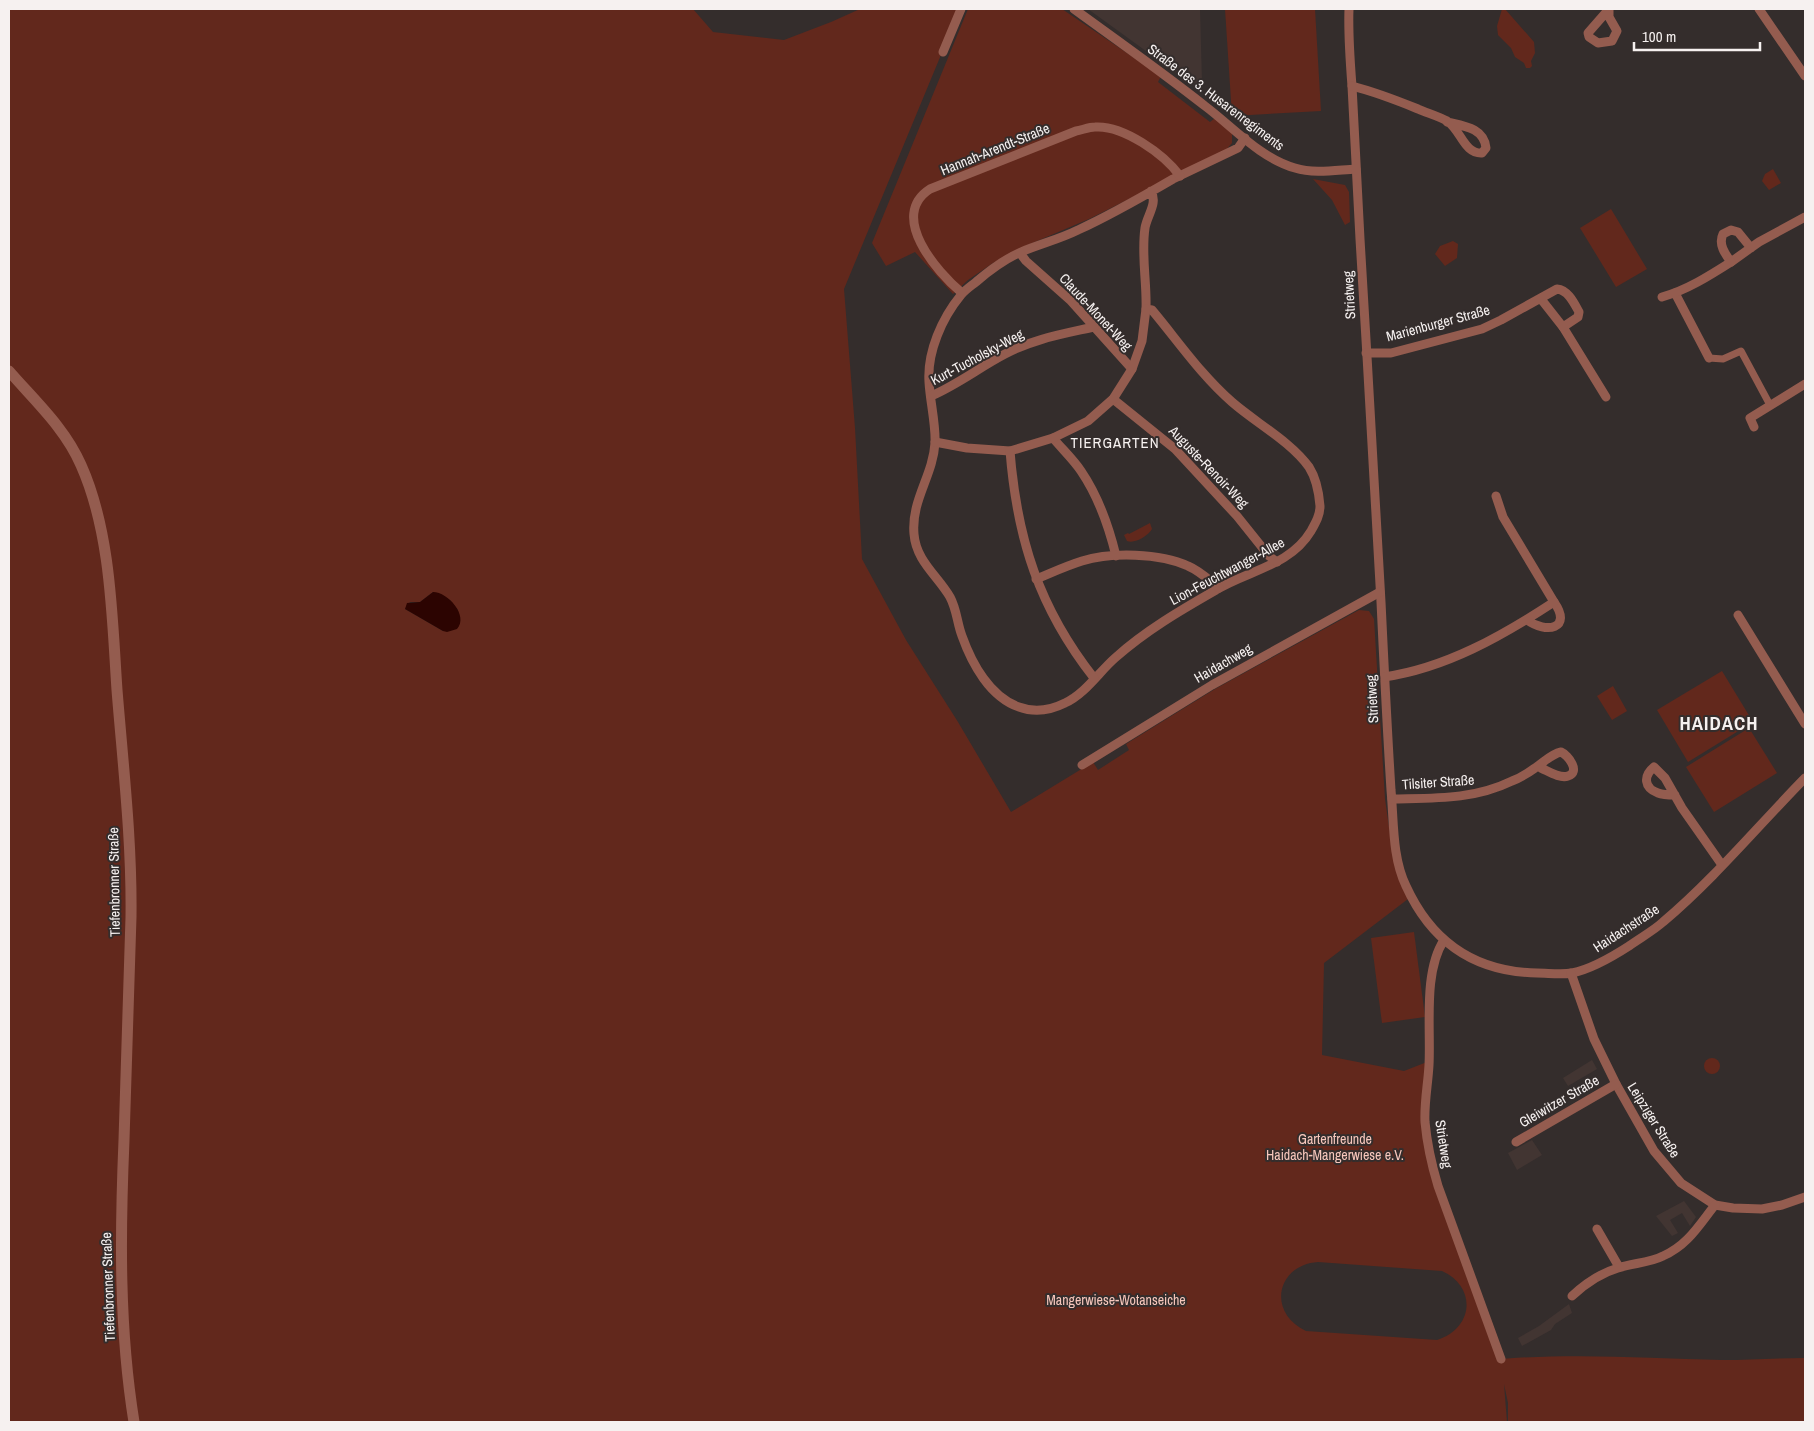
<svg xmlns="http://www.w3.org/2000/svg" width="1814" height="1431" font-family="'Archivo Narrow',sans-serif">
<rect width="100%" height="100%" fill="#342d2c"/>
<!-- built -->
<g fill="#423532">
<path d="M1088 9H1200L1202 82 1197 88Z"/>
<path d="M1592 1060 1597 1069 1568 1086 1563 1078Z"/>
<path d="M1532 1140 1542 1155 1517 1170 1508 1153Z"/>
<path d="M1684 1201 1696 1217 1690 1226 1682 1213 1670 1220 1678 1233 1672 1236 1656 1216Z"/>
<path d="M1569 1304 1572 1313 1555 1324 1551 1330 1522 1346 1518 1338 1539 1326Z"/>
</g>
<!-- green -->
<g fill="#62281c" fill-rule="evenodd">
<path d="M9 9H693L713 32 784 40 831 22 860 9H960L844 289 855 428 862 559 906 640 958 722 1011 812 1093 762 1098 770 1129 750 1126 744 1215 689 1359 610 1369 611 1374 619 1385 799 1393 855 1408 899 1324 963 1322 1055 1404 1071 1427 1062 1429 1157 1501 1359C1575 1353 1648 1358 1722 1360 1749 1360 1777 1358 1805 1358V1422H1508V1403L1504 1384 1507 1422H9ZM433 592 450 600 458 610 443 631 405 609 410 602H420ZM1318 1262 1442 1271C1477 1287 1474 1328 1437 1340L1306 1331C1267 1313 1276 1265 1318 1262Z"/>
<path d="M968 9H1062L1161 76 1158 82 1210 122 1215 118 1232 132V143L1225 151 1089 219 1023 247 993 263 968 280 953 294 915 252 886 266 872 243Z"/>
<path d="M1225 9H1315L1321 111 1232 116Z"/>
<path d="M1502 9H1505L1534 42 1535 53 1531 61 1532 66 1530 68H1526L1524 63 1515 57 1511 48 1498 35 1497 26Z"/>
<path d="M1773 169 1781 183 1769 190 1762 181 1765 174Z"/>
<path d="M1313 179 1345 185 1349 192 1350 222 1345 225 1332 200Z"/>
<path d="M1611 209 1647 269 1616 287 1580 228Z"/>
<path d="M1453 241 1458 244 1457 258 1445 266 1435 254 1440 246Z"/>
<path d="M1150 523 1152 529C1148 536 1135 544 1127 541L1124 535 1128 533 1129 534Z"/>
<path d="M1722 671 1753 722 1688 762 1657 710Z"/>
<path d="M1613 686 1627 711 1612 720 1597 696Z"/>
<path d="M1749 728 1777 773 1714 812 1686 767Z"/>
<path d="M1414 932 1425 1017 1382 1023 1371 938Z"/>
<circle cx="1712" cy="1066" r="8"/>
</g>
<!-- water -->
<path fill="#2c0401" d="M433 592C448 592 469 616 457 629L447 632 443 631 405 609 407 603 420 602Z"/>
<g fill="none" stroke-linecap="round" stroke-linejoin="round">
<!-- pedestrian -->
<path stroke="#945c4f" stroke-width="7" d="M1709 358 1723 359 1741 351 1770 405"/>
<!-- minor -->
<g stroke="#945c4f" stroke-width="9">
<path d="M1074 9C1118 41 1162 72 1205 106 1233 127 1260 158 1295 168 1314 174 1336 170 1356 169"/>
<path d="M1349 9C1348 35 1350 60 1352 86 1355 137 1357 188 1360 239 1367 360 1375 481 1381 602 1384 665 1387 727 1391 790 1394 822 1392 857 1406 886 1432 943 1475 972 1537 973 1548 973 1561 975 1572 973 1592 969 1612 957 1629 946 1640 938 1653 931 1663 922 1714 879 1758 826 1805 778"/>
<path d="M1609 9V17L1617 31 1612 41 1598 43 1589 37 1588 33 1609 9"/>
<path d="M1759 9 1805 76"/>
<path d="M943 52 961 9"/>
<path d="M1352 86C1375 92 1396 100 1418 109 1427 113 1438 116 1447 121 1461 130 1464 154 1482 153L1486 148C1484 128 1464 126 1447 122"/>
<path d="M1151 191C1158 204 1147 215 1145 228 1141 255 1147 282 1146 309L1152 310C1178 341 1201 375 1232 402 1256 423 1290 441 1309 467 1316 478 1319 493 1320 506 1320 515 1316 522 1311 531 1290 566 1249 570 1216 590 1181 610 1145 631 1115 658 1099 672 1085 694 1065 703 1051 710 1035 713 1019 707 990 697 972 664 962 636 957 623 957 610 950 597 938 576 916 561 914 534 911 500 933 476 935 443 936 425 930 401 929 382 927 352 942 318 961 295 965 290 971 286 976 282 990 270 1005 259 1021 252 1040 244 1060 239 1078 230 1111 215 1142 197 1173 179L1238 148 1245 138"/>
<path d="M1751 248 1738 232 1731 230 1723 234C1718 244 1725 254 1731 262L1759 242 1805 217"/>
<path d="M1020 253 1026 261 1071 301 1132 369"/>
<path d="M962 293C937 272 888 216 930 189L1076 131C1082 130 1089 127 1095 127 1123 125 1164 154 1180 176"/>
<path d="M1675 293 1709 358"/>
<path d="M1662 297C1687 290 1709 276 1731 262"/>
<path d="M1563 327 1606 397"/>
<path d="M1366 353H1391L1482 329 1501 320 1557 289C1568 290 1574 303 1579 312L1578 317 1563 327 1541 299"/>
<path d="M931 396C957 385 980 367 1005 354 1033 339 1063 334 1094 327"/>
<path d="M1113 399 1175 449 1237 516 1269 556 1277 562"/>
<path d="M1754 427 1750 418 1805 384"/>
<path d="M1053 438C1062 449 1073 459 1081 471 1098 496 1109 527 1116 556"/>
<path d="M935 442 967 448 1010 451 1053 438 1088 421 1113 399 1132 369 1142 341 1146 309"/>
<path d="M1010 451C1017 539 1039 608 1094 678"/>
<path d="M1036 579C1051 573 1066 566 1082 561 1111 552 1160 553 1188 566 1200 571 1209 580 1219 588"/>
<path d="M1738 615 1805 724"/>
<path d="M1527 620C1546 634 1573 629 1554 602"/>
<path d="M1384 677C1446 668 1502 636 1554 602L1503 517 1496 496"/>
<path d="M1082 765 1212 685 1380 592"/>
<path d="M1675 795C1669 795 1663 795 1658 793 1644 788 1643 776 1654 767L1665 778 1682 808 1722 865"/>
<path d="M1392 799C1434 798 1473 800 1512 781 1520 778 1528 773 1535 768 1543 763 1551 754 1561 752 1568 755 1581 772 1568 776 1560 779 1548 771 1541 768L1539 766"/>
<path d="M1444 940C1423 972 1431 1028 1429 1065 1428 1084 1424 1103 1425 1122 1427 1144 1432 1166 1438 1186L1501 1359"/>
<path d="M1571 973 1594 1039 1616 1084 1654 1151 1681 1183 1715 1205 1733 1208 1762 1209 1782 1205 1805 1197"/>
<path d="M1516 1142 1616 1084"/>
<path d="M1597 1229 1619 1267"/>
<path d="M1572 1296C1586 1283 1601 1273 1618 1268 1633 1263 1649 1263 1663 1256 1688 1245 1699 1225 1715 1205"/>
</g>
<!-- tertiary -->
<path stroke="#945c4f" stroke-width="11" d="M9 371C35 401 65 428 81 465 111 532 112 617 117 690 123 765 132 841 131 917 129 992 126 1066 124 1140 120 1235 119 1329 134 1422"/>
</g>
<g text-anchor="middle" stroke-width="4" stroke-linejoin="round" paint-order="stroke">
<!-- street labels -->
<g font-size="14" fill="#f6f1f0" stroke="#342d2c">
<text transform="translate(1216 97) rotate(37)" y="5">Straße des 3. Husarenregiments</text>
<text transform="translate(995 149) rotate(-22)" y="5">Hannah-Arendt-Straße</text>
<text transform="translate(1349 295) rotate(-93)" y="5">Strietweg</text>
<text transform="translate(1096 312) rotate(47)" y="5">Claude-Monet-Weg</text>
<text transform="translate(1438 323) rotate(-15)" y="5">Marienburger Straße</text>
<text transform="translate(977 357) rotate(-28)" y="5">Kurt-Tucholsky-Weg</text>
<text transform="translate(1209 467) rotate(46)" y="5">Auguste-Renoir-Weg</text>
<text transform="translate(1227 571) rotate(-28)" y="5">Lion-Feuchtwanger-Allee</text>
<text transform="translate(1223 663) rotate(-30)" y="5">Haidachweg</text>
<text transform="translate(1372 699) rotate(-93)" y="5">Strietweg</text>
<text transform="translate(1438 782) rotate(-4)" y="5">Tilsiter Straße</text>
<text transform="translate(114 882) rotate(-91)" y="5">Tiefenbronner Straße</text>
<text transform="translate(1626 928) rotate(-33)" y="5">Haidachstraße</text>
<text transform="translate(1559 1101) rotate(-30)" y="5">Gleiwitzer Straße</text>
<text transform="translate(1654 1120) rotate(58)" y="5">Leipziger Straße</text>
<text transform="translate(1444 1144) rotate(81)" y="5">Strietweg</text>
<text transform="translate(108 1287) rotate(-92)" y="5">Tiefenbronner Straße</text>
</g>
<!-- park labels -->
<g font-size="14" fill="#f7c7bc" stroke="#342d2c">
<text x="1335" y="1144">Gartenfreunde<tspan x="1335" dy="16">Haidach-Mangerwiese e.V.</tspan></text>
<text x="1116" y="1305">Mangerwiese-Wotanseiche</text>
</g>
<!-- neighbourhood labels -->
<g font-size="15" letter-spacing="1" fill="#f6f1f0" stroke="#342d2c">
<text x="1115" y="448">TIERGARTEN</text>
</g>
<!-- district labels -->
<g font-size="19" font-weight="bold" letter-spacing="1" fill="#f6f1f0" stroke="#342d2c">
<text x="1719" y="730">HAIDACH</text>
</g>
</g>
<!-- border -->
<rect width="1814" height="1431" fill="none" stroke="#f6f1f0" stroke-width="20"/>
<!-- scale -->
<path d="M1634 42v8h126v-8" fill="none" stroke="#f6f1f0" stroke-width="2.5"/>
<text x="1642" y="42" font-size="15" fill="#f6f1f0" stroke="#342d2c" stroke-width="4" paint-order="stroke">100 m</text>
</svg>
